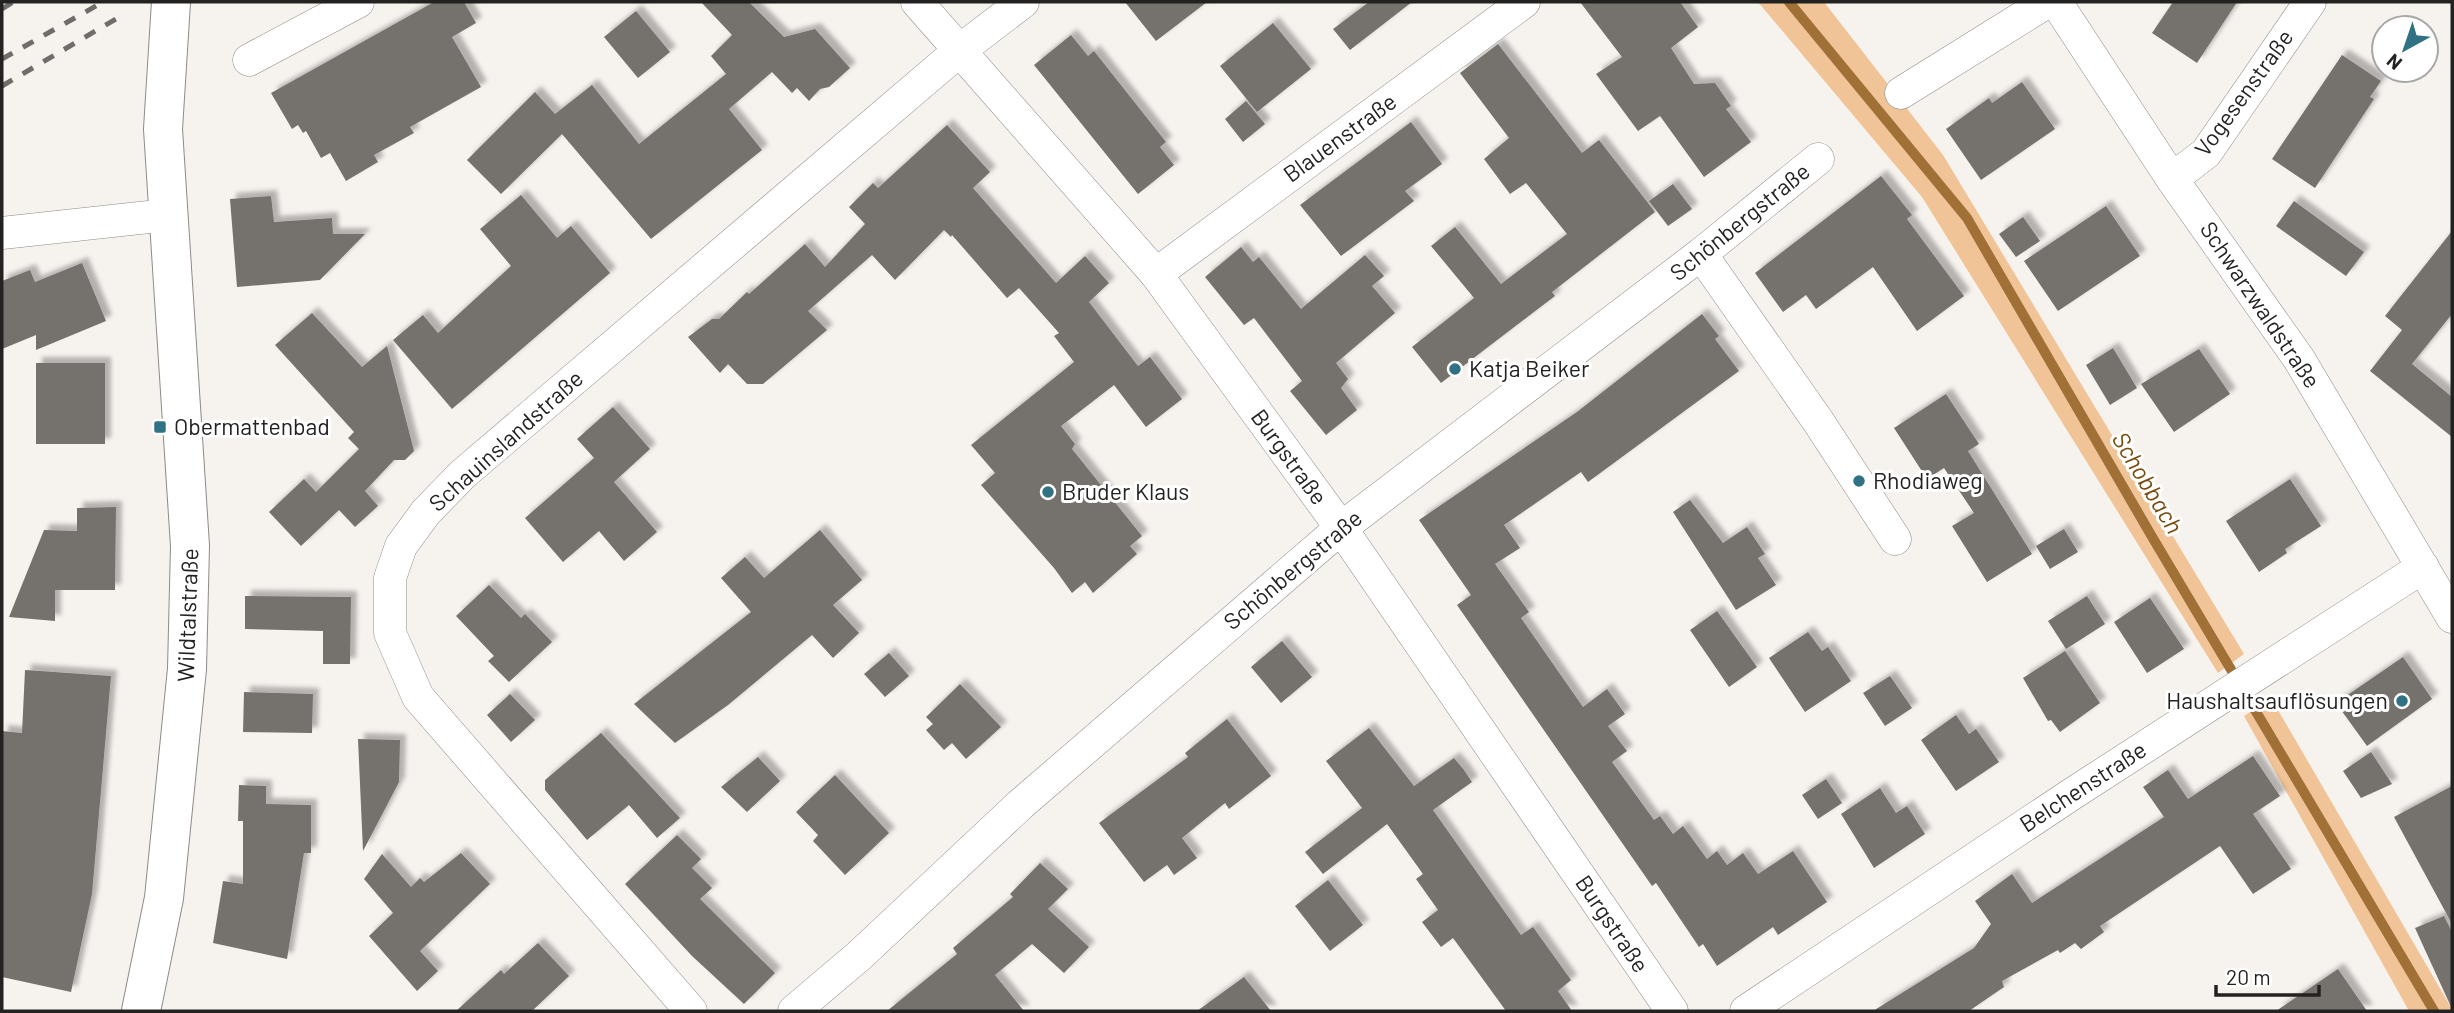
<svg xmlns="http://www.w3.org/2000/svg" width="2454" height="1013" font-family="Barlow,sans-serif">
<defs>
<filter id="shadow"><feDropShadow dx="6" dy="-6" stdDeviation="2" flood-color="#0004"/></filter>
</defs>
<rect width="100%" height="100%" fill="#f6f2ee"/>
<!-- green -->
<g fill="#f0c496">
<path d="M1758 2H1824L1943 155 2244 654 2218 673 1922 197Z"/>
<path d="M2271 698 2452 1009V1011H2409L2244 716Z"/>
</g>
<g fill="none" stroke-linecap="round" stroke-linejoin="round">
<!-- stream -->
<path stroke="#a07037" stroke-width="10" d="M1789 2 1967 218 2151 535 2434 1011"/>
</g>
<!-- building -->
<g fill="#75726e" filter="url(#shadow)">
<path d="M434 2H464L476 23 452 37 481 87 410 127 414 133 374 155 378 162 346 181 330 153 321 158 306 131 303 133 298 125 292 129 271 93Z"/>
<path d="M701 2H749L784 37 815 29 850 68 829 87 820 89 809 101 797 88 792 93 772 72 729 109 762 150 651 239 562 134 501 194 467 160 535 92 555 114 592 85 639 144 726 74 711 56 732 35Z"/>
<path d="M1125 2H1207L1156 41Z"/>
<path d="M1369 2H1412L1350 50 1333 29Z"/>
<path d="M1580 2H1680L1698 27 1671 48 1694 84 1715 83 1731 106 1726 109 1751 142 1704 177 1660 116 1638 131 1596 74 1622 57Z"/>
<path d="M2173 2H2237L2197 63 2152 33Z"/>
<path d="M636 11 670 52 638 78 604 37Z"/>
<path d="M1273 23 1311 69 1257 112 1220 66Z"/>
<path d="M1071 35 1088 56 1094 51 1166 142 1160 147 1174 165 1138 194 1034 65Z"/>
<path d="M1498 44 1582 153 1599 140 1655 212 1552 292 1555 296 1441 383 1412 347 1474 298 1431 246 1455 227 1501 284 1567 234 1526 183 1510 194 1484 159 1509 138 1460 73Z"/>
<path d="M2342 55 2381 81 2370 97 2374 99 2315 188 2272 159Z"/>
<path d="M2022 82 2055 129 1981 180 1946 129 1989 98 1992 103Z"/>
<path d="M1246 101 1265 124 1243 142 1225 119Z"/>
<path d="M1411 122 1442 164 1405 191 1414 201 1341 256 1300 205Z"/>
<path d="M947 125 990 172 973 188 1056 283 1085 256 1109 283 1089 302 1138 366 1150 357 1182 399 1146 427 1114 385 1061 426 1075 444 1072 449 1142 536 1130 546 1137 554 1093 593 1085 582 1072 593 1054 568 981 485 995 473 971 445 1074 362 1054 336 1059 333 1019 288 1007 298 952 235 951 237 944 230 895 280 872 255 808 311 827 330 763 384H747L728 364 720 373 688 337 712 319H719L747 292 749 294 805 244 825 267 865 224 849 207 873 183 878 188Z"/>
<path d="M1881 176 1912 215 1907 219 1964 296 1917 331 1873 267 1816 309 1806 295 1783 312 1755 273Z"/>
<path d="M1673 184 1692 209 1668 226 1649 201Z"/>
<path d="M521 195 557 238 571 226 610 273 452 409 393 340 423 315 438 333 511 266 480 229Z"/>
<path d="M271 196 274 222 332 218 333 234H365L320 280 237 287 230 199Z"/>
<path d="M2294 201 2364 252 2346 276 2276 226Z"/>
<path d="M2106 206 2140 256 2058 311 2024 261Z"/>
<path d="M2023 217 2040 241 2016 257 1999 234Z"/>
<path d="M2452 231V314L2412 364 2452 397V437L2370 371 2402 330 2385 316Z"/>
<path d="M1241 247 1253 262 1259 257 1301 309 1365 255 1384 276 1372 286 1395 313 1336 363 1348 379 1341 388 1357 410 1326 435 1290 391 1302 381 1283 356 1254 318 1244 325 1205 277Z"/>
<path d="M82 263 106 321 36 350V335L2 349V281L30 270 35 282Z"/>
<path d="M312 313 362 367 387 346 414 451 405 460H394L365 491 378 506 355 527 339 510 301 546 269 512 304 479 316 492 359 449 348 438 354 432 275 345Z"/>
<path d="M1702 314 1719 336 1715 339 1739 371 1588 482 1581 472 1504 525 1520 548 1495 564 1529 612 1521 618 1583 707 1607 689 1625 714 1608 726 1627 751 1612 762 1654 820 1660 816 1673 834 1683 826 1707 859 1717 851 1727 865 1743 853 1758 874 1793 851 1827 902 1778 935 1773 927 1717 966 1703 944 1699 947 1656 883 1652 886 1457 605 1471 595 1419 520 1577 412Z"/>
<path d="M2113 348 2137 388 2110 405 2086 365Z"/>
<path d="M2199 349 2230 394 2174 432 2141 384Z"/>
<rect x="36" y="363" width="69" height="81"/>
<path d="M1946 394 1979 444 1968 451 2032 554 1987 582 1952 526 1974 513 1944 468 1927 479 1894 428Z"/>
<path d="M613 407 650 449 614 482 657 532 624 561 599 531 563 562 525 518 594 458 577 439Z"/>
<path d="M2290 479 2321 526 2285 549 2287 553 2259 572 2226 521Z"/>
<path d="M1690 500 1723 543 1747 527 1765 554 1758 558 1776 585 1736 610 1673 512Z"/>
<path d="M116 507 115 590H55V621L9 617 44 530 77 531V508Z"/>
<path d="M2064 529 2078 552 2050 569 2036 546Z"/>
<path d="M820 530 862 580 833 605 859 633 833 658 812 635 728 705 675 743 634 704 751 612 721 578 745 557 764 578Z"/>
<path d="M489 585 521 618 525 614 552 642 509 682 488 661 494 656 456 616Z"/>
<path d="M245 596 351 597 350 664H323V631L245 629Z"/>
<path d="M2087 596 2105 624 2066 649 2048 621Z"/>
<path d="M2150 598 2184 649 2147 673 2114 622Z"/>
<path d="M1717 611 1757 667 1729 687 1690 630Z"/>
<path d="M1808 632 1822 651 1828 647 1851 681 1805 712 1769 658Z"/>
<path d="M1282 641 1312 677 1281 703 1251 667Z"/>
<path d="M2065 651 2100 703 2060 732 2051 720 2048 721 2023 678Z"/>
<path d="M889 653 909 676 885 697 864 674Z"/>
<path d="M2403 657 2432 699 2367 746 2336 703Z"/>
<path d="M25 670 111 676 92 894 71 992 2 977V731L22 733Z"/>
<path d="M1890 676 1912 708 1885 726 1863 693Z"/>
<path d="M960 684 1001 727 966 759 952 743 944 750 926 730 933 724 926 717Z"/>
<path d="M244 692 313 694 312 733 243 732Z"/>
<path d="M510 694 535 720 511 742 487 715Z"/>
<path d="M1956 715 1969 734 1976 729 1999 762 1956 791 1921 740Z"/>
<path d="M1227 719 1271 776 1229 809 1225 803 1182 838 1197 858 1174 875 1167 865 1144 882 1099 823 1188 757 1185 753Z"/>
<path d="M1369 728 1414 786 1454 758 1464 770 1472 782 1433 810 1521 935 1533 927 1571 980 1558 991 1572 1011H1506L1453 938 1441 947 1422 922 1438 910 1416 879 1423 874 1387 824 1323 874 1305 852 1362 808 1326 761Z"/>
<path d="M601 733 680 818 657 838 629 805 587 840 545 790V780Z"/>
<path d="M358 739 400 740 399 782 363 851Z"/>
<path d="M2371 752 2392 784 2361 798 2343 771Z"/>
<path d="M2253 756 2280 796 2253 814 2291 869 2253 894 2220 846 2100 926 2104 932 2081 949 2075 943 2060 953 2058 950 2002 981 2004 987 1969 1011H1873L1974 948 1991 924 1975 901 2012 874 2032 903 2164 817 2143 787 2168 770 2188 799Z"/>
<path d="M758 757 780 781 747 812 721 787Z"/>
<path d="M835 775 889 833 845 875 813 841 818 835 796 812Z"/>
<path d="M1826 779 1842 803 1818 819 1802 795Z"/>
<path d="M239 785 266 786V804L311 805V853H304L287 959 213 943 223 881 243 884V821H238Z"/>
<path d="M2452 786V924L2394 817Z"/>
<path d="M1880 788 1896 813 1907 806 1925 834 1874 868 1841 814Z"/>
<path d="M677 835 701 859 692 868 712 888 700 899 775 973 744 1004 692 956 625 884Z"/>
<path d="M461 853 490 884 420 951 438 971 417 991 369 936 393 913 364 879 382 854 411 887 420 878 424 882Z"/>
<path d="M1040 863 1068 889 1048 909 1089 947 1064 973 1032 944 995 975 1024 1011H887L957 954 953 948 1013 897 1010 894Z"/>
<path d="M1328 880 1363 925 1330 951 1295 906Z"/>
<path d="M2444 916 2452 932V1009L2415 928Z"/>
<path d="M538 943 569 976 532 1011H456L501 970 504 974Z"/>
<path d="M2338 969 2367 1011H2276Z"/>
<path d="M1244 977 1271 1011H1197Z"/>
</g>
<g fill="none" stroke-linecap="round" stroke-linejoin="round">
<defs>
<g id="street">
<path d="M917 2 1156 274 1341 528 1672 1011"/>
<path d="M2056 2 2172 179 2299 359 2452 617"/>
<path d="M249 60 358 2"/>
<path d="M1901 93 2047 2"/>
<path d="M2172 179 2206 153 2310 2"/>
<path d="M2 233 167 215"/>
<path d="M1701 254 1818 421 1895 539"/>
<path d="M1156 274 1524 2"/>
<path d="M691 1011 418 697 390 633V578L401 546 426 512 463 474 959 51 1023 2"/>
<path d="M794 1011 860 955 1021 804 1341 528 1701 254 1818 159"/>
<path d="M1746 1011 2072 794 2423 567"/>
</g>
<path id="secondary" d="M141 1011 164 898 187 669 190 546 163 129 171 2"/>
</defs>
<!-- street casing -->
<use href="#street" stroke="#8e8b87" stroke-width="33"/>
<!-- secondary casing -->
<use href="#secondary" stroke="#8e8b87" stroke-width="40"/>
<!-- street -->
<use href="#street" stroke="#fff" stroke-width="32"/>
<!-- secondary -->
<use href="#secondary" stroke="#fff" stroke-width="38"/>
<!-- rail -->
<g stroke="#6f6c6a" stroke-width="5" stroke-dasharray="12 12" stroke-linecap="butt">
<path d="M2 9 13 2"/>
<path d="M2 59 103 2"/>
<path d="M2 86 126 13"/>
</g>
</g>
<!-- markers -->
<g fill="#307284" stroke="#fff" stroke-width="2.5">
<circle cx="1455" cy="369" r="7"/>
<rect x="153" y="420" width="14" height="14" rx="3.5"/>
<circle cx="1859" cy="481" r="7"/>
<circle cx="1048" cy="492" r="7"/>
<circle cx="2402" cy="701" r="7"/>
</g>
<g text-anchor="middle" stroke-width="6" stroke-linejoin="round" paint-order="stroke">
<!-- street labels -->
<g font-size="23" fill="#242221" stroke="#fff">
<text transform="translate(2244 93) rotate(-54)" y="8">Vogesenstraße</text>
<text transform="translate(1340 138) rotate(-36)" y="8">Blauenstraße</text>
<text transform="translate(1740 222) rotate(-39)" y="8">Schönbergstraße</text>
<text transform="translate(2260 305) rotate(56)" y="8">Schwarzwaldstraße</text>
<text transform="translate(506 441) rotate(-42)" y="8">Schauinslandstraße</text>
<text transform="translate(1289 457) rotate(54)" y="8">Burgstraße</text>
<text transform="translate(1293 570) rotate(-40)" y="8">Schönbergstraße</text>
<text transform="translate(188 615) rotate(-88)" y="8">Wildtalstraße</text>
<text transform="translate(2083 787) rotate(-33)" y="8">Belchenstraße</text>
<text transform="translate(1612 924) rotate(56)" y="8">Burgstraße</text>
</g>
<!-- poi labels -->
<g font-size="23" fill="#242221" stroke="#fff" text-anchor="start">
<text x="1469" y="377">Katja Beiker</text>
<text x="174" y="435">Obermattenbad</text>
<text x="1873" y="489">Rhodiaweg</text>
<text x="1062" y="500">Bruder Klaus</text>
<text x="2388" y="709" text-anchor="end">Haushaltsauflösungen</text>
</g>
<!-- water labels -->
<g font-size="24" font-style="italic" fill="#784b0d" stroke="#fff">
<text transform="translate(2147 483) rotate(59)" y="8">Schobbach</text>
</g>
</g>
<!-- border -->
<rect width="2454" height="1013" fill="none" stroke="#242221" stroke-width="7"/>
<!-- north arrow -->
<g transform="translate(2405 49) rotate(220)"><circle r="33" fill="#ffffff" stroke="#a7a7a6" stroke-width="2"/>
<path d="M0-5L12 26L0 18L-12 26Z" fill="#307284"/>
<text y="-10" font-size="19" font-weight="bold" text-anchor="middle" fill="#242221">N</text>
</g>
<!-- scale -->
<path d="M2216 985v10h103v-10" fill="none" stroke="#242221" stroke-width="3.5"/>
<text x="2226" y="985" font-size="21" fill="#242221" stroke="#ffffff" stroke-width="5" paint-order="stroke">20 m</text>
</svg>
